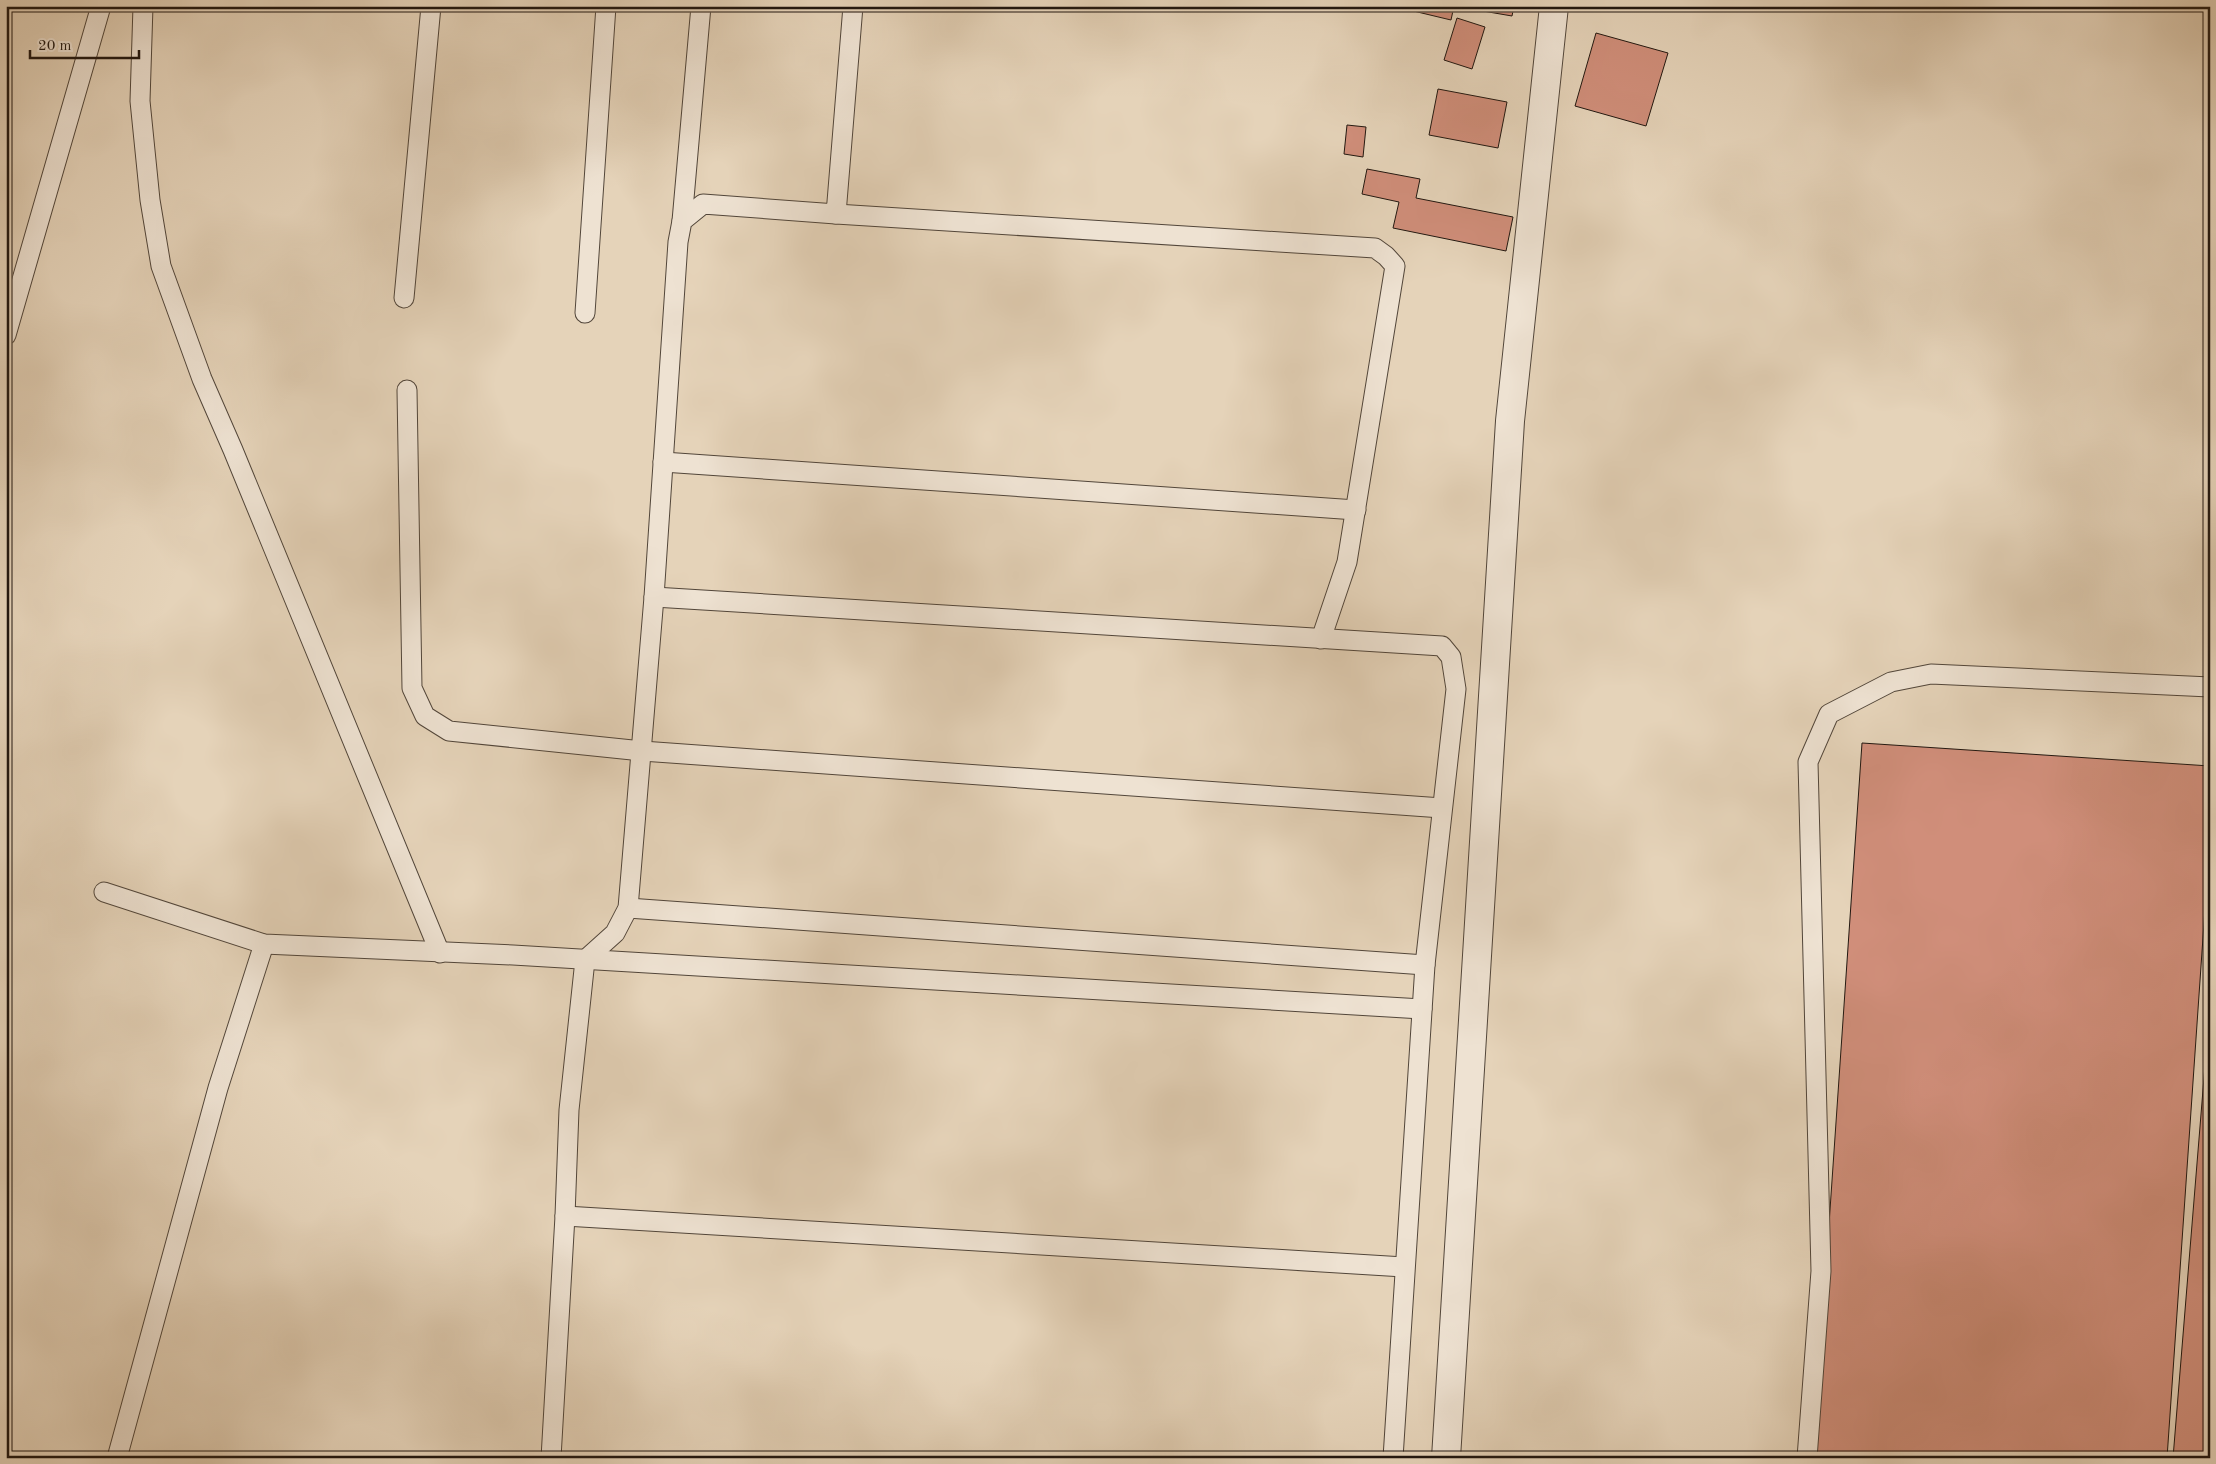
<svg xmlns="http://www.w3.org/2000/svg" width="2216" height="1464" font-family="'Old Standard TT',serif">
<rect width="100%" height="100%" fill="#e5d3b9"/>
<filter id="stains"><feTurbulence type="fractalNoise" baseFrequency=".004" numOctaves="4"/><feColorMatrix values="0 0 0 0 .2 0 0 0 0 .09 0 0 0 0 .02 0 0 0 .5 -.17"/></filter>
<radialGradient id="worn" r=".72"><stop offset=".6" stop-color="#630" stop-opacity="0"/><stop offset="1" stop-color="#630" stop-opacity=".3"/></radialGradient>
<!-- building -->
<g fill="#d08e7a" stroke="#211710">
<path d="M1406 6H1454L1451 20 1405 9Z"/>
<path d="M1478 6H1514L1512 16 1477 10Z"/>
<path d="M1582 6H1638L1637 10Z"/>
<path d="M1457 18 1485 27 1472 69 1444 60Z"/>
<path d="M1596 33 1668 53 1646 126 1575 106Z"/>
<path d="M1438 89 1507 102 1498 148 1429 135Z"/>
<path d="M1347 125 1366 127 1363 157 1344 154Z"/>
<path d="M1367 169 1420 179 1416 198 1513 217 1506 251 1393 228 1399 202 1362 194Z"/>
<path d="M1862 743 2210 766V836L2167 1458H1813Z"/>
<path d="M2210 1004V1458H2173Z"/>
</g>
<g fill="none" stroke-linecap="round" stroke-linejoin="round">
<defs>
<g id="lane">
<path d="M143 6 140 101 150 200 161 266 202 379 233 450 440 953"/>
<path d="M836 214 1375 248 1386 256 1395 266 1347 562 1321 639"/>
<path d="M682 221 701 6"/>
<path d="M404 298 431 6"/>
<path d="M585 313 606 6"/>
<path d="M6 335 101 6"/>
<path d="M407 390 412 688 425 716 449 731 642 751 1442 808"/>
<path d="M663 462 1356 510"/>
<path d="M654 597 1442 646 1451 657 1456 689 1425 965 1393 1458"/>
<path d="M104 892 264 944 513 955 1422 1009"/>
<path d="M628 908 1425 965"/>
<path d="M565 1216 1404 1267"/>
<path d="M117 1458 218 1088 264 944"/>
<path d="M551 1458 565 1216 569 1110 585 960 615 933 628 908 654 597 678 242 682 221 703 204 836 214 853 6"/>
<path d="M1807 1458 1821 1271 1808 762 1829 714 1891 682 1931 674 2210 687"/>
</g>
<path id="street" d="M1446 1458 1510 421 1554 6"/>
</defs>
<!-- lane casing -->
<use href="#lane" stroke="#52463a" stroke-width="21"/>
<!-- street casing -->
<use href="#street" stroke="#52463a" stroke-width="30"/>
<!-- lane -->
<use href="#lane" stroke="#eee2d2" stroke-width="19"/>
<!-- street -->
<use href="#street" stroke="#eee2d2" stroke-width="28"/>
</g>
<!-- margin -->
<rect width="2216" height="1464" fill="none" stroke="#e5d3b9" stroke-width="25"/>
<rect x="8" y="8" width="2201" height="1449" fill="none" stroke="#211710" stroke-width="2.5"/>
<rect x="12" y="12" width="2191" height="1439" fill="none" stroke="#211710"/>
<!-- scale -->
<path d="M30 50v8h109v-8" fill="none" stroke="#211710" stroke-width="2.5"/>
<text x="38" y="50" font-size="15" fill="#211710" stroke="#eee2d2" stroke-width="4" paint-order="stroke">20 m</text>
<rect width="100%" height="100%" filter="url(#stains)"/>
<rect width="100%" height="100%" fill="url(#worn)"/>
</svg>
